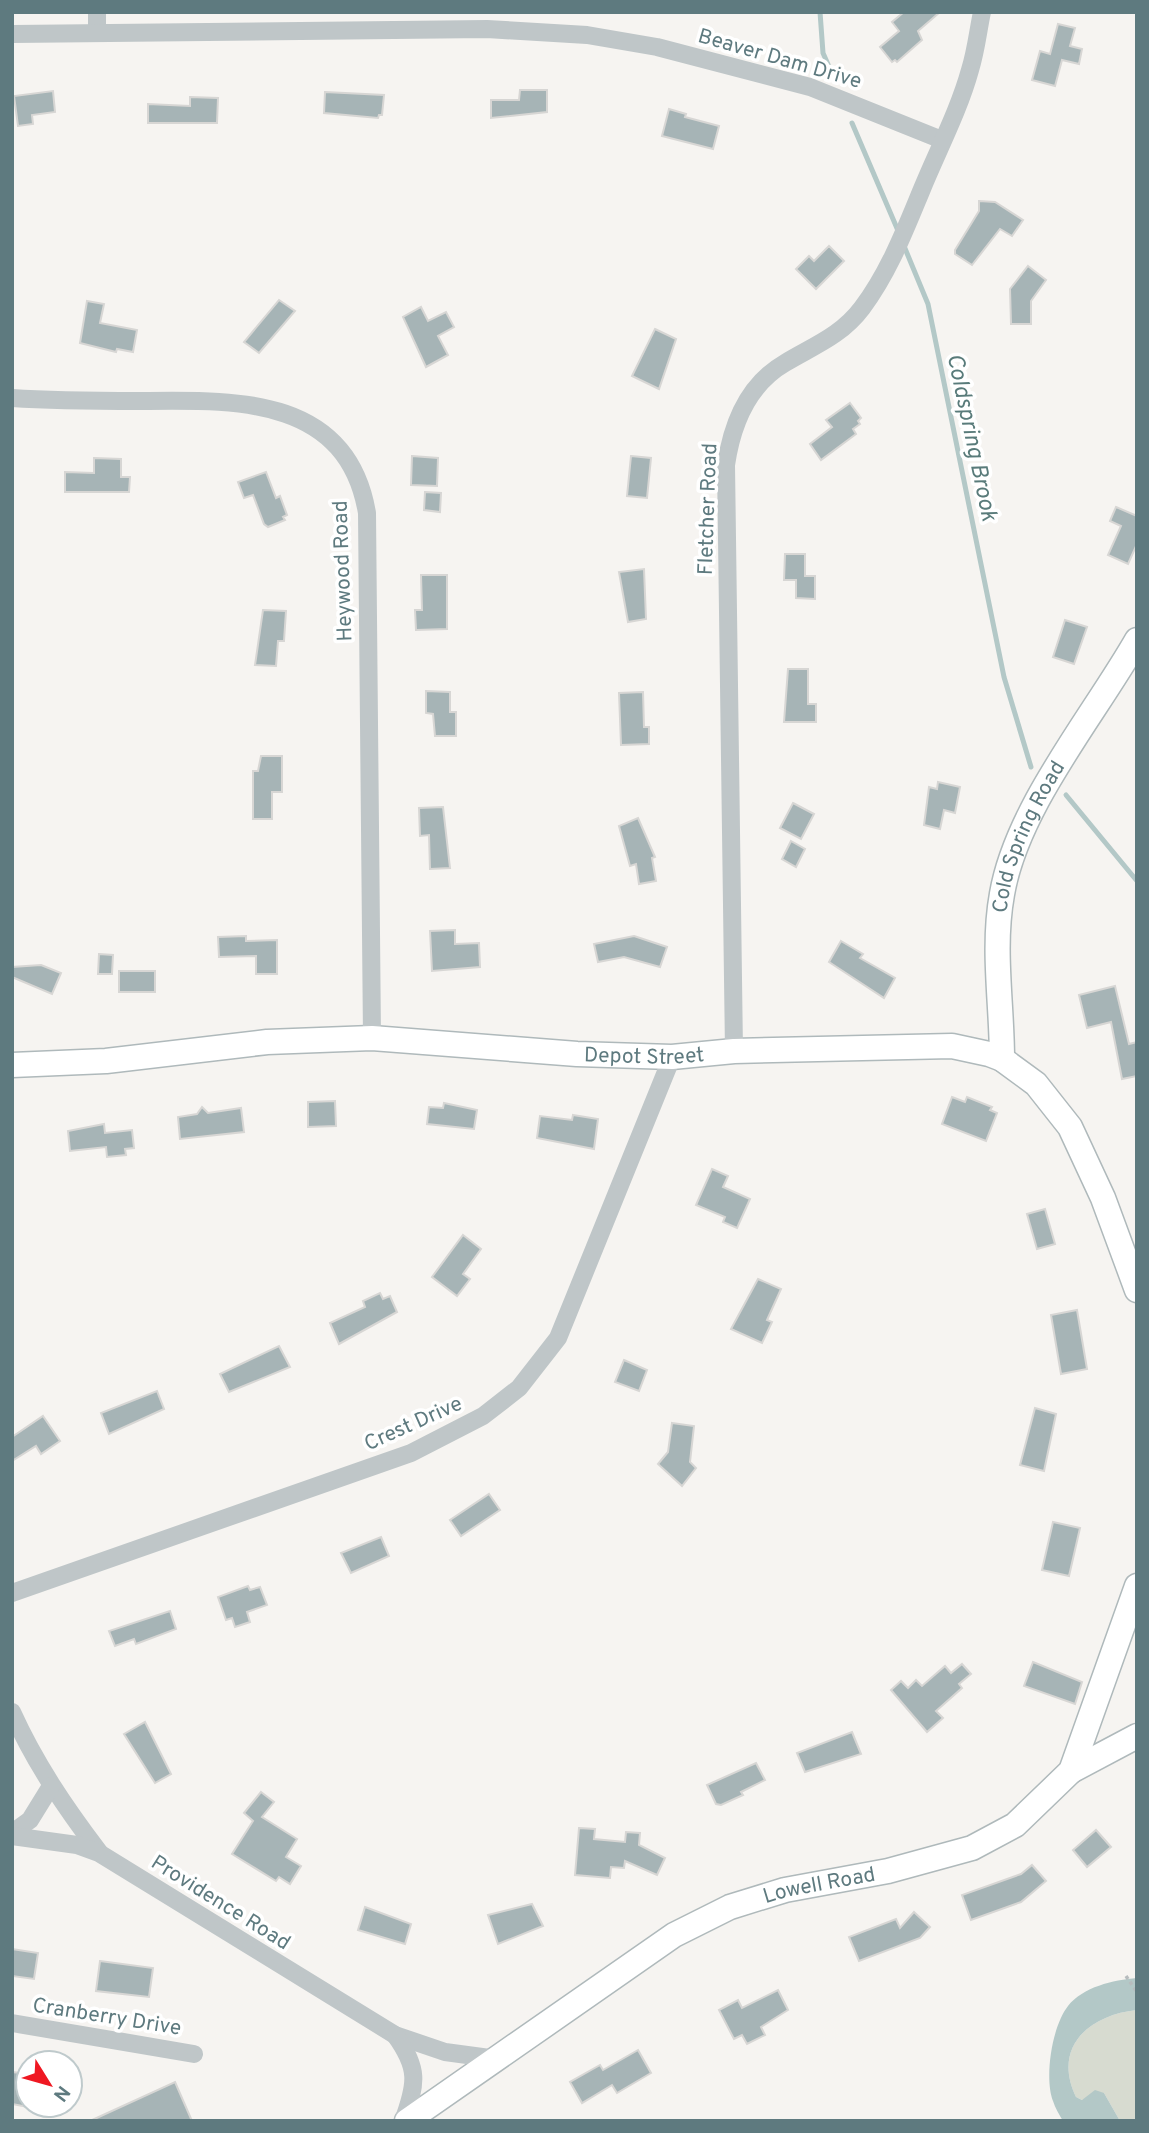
<svg xmlns="http://www.w3.org/2000/svg" width="1149" height="2133" font-family="Overpass,sans-serif">
<rect width="100%" height="100%" fill="#f6f4f1"/>
<!-- green -->
<path fill="#d7dbd0" d="M1137 2010V2121H1120L1104 2093 1082 2100 1076 2097C1052 2047 1089 2015 1137 2010Z"/>
<!-- water -->
<path fill="#b3c8c7" d="M1137 1978V2010C1089 2015 1052 2047 1076 2097L1082 2100 1095 2090 1104 2093 1120 2121H1063C1059 2114 1055 2108 1053 2101 1044 2078 1052 2026 1068 2006 1083 1987 1113 1980 1137 1978Z"/>
<g fill="none" stroke-linecap="round" stroke-linejoin="round">
<!-- stream -->
<g stroke="#b3c8c7" stroke-width="5">
<path d="M820 12 823 53 830 69"/>
<path d="M852 123 899 233"/>
<path d="M904 246 928 304 1004 677 1031 767"/>
<path d="M1066 795 1137 881"/>
</g>
</g>
<!-- building -->
<g fill="#a6b4b6" stroke="#d7d6d4" stroke-width="2">
<path d="M904 12H940L918 31 922 40 897 62 895 60 892 62 880 47 899 31 892 22Z"/>
<path d="M1058 24 1075 28 1070 46 1082 49 1079 64 1062 60 1055 86 1032 80 1040 51 1050 54Z"/>
<path d="M520 90H547V112L491 118V100H519Z"/>
<path d="M53 91 55 112 32 115 33 124 18 126 14 96Z"/>
<path d="M325 92 384 95 382 115H379L378 118 324 113Z"/>
<path d="M190 97 218 98 217 123H148V104L190 106Z"/>
<path d="M669 109 686 114 685 117 719 126 713 149 662 136Z"/>
<path d="M979 201 995 202 1023 220 1012 236 1000 229 972 265 955 254V250L979 211Z"/>
<path d="M829 246 844 261 816 289 796 269 809 256 814 261Z"/>
<path d="M1028 266 1046 280 1031 301V324H1011L1010 289Z"/>
<path d="M279 300 295 311 259 353 244 342Z"/>
<path d="M87 301 104 304 100 323 137 330 133 352 117 349 116 352 80 343Z"/>
<path d="M421 307 428 321 446 312 454 327 438 336 448 355 426 367 403 317Z"/>
<path d="M655 329 676 339 659 389 632 376Z"/>
<path d="M850 403 861 418 858 421 860 424 853 429 856 434 821 460 810 444 832 427 826 420Z"/>
<path d="M412 456 438 458 437 486 411 485Z"/>
<path d="M631 456 651 458 647 498 627 496Z"/>
<path d="M94 458 121 459V477H130L129 492H65V472L94 473Z"/>
<path d="M266 472 276 498 280 496 287 515 283 517 285 520 268 527 264 524 253 495 244 498 238 482Z"/>
<path d="M425 492 441 493 440 512 424 510Z"/>
<path d="M1116 507 1137 516V544L1128 564 1108 555 1121 526 1110 521Z"/>
<path d="M785 554H805V576H815V599L796 598V580H784Z"/>
<path d="M644 569 646 619 628 622 619 572Z"/>
<path d="M421 575H447V629L416 630 415 610H422Z"/>
<path d="M263 610 286 611 284 641H278L276 666 255 665Z"/>
<path d="M1065 620 1087 627 1074 664 1053 657Z"/>
<path d="M788 669H808V704H816V722H784Z"/>
<path d="M426 691 450 692V712H456V736H435L433 714 426 713Z"/>
<path d="M643 692 644 727H649V744L621 745 619 693Z"/>
<path d="M261 756H282V792H272V819H253V771H258Z"/>
<path d="M938 782 960 787 955 813 944 810 940 829 924 825 929 787 937 789Z"/>
<path d="M793 803 814 814 801 839 780 828Z"/>
<path d="M443 807 450 868 430 869 429 835 420 836 419 808Z"/>
<path d="M638 818 655 857 652 858 656 881 639 884 636 864 630 866 619 826Z"/>
<path d="M791 841 805 849 796 867 782 859Z"/>
<path d="M455 930V944L479 943 480 967 432 971 430 931Z"/>
<path d="M246 936V941L277 940V974H256V956L219 957 218 937Z"/>
<path d="M634 936 667 947 660 967 624 957 598 962 594 944Z"/>
<path d="M841 941 863 954 860 958 895 978 884 998 829 962Z"/>
<path d="M99 954 113 955 112 974H98Z"/>
<path d="M41 965 61 973 52 994 12 977V967Z"/>
<rect x="119" y="971" width="36" height="21"/>
<path d="M1115 986 1129 1044 1137 1042V1076L1122 1079 1111 1022 1087 1028 1079 995Z"/>
<path d="M952 1097 965 1102 967 1097 992 1107 990 1110 997 1113 986 1141 942 1124Z"/>
<path d="M335 1101 336 1126 308 1127V1102Z"/>
<path d="M444 1103 477 1110 474 1129 427 1124 429 1107 443 1108Z"/>
<path d="M202 1107 208 1113 241 1108 244 1132 180 1139 178 1117 197 1114Z"/>
<path d="M573 1115 598 1119 594 1149 537 1138 540 1116 572 1120Z"/>
<path d="M104 1124 105 1133 132 1130 134 1148 125 1149 126 1155 107 1157 106 1147 70 1151 68 1131Z"/>
<path d="M712 1169 728 1176 723 1187 750 1199 737 1228 723 1222 725 1217 696 1205Z"/>
<path d="M1045 1209 1055 1244 1037 1249 1027 1214Z"/>
<path d="M463 1235 481 1249 463 1274 470 1279 457 1296 432 1277Z"/>
<path d="M758 1279 781 1289 767 1320 772 1322 762 1343 731 1329Z"/>
<path d="M380 1293 383 1299 390 1296 397 1312 339 1344 330 1323 365 1307 363 1301Z"/>
<path d="M1077 1310 1087 1369 1061 1374 1051 1315Z"/>
<path d="M279 1346 290 1367 229 1392 220 1374Z"/>
<path d="M624 1360 647 1370 639 1391 615 1382Z"/>
<path d="M157 1391 164 1409 109 1434 101 1413Z"/>
<path d="M1035 1408 1056 1414 1044 1471 1020 1465Z"/>
<path d="M43 1416 60 1441 41 1454 36 1446 12 1461V1437Z"/>
<path d="M672 1423 694 1426 690 1462 696 1468 682 1486 658 1464 668 1452Z"/>
<path d="M489 1494 500 1510 461 1536 450 1520Z"/>
<path d="M1053 1522 1080 1528 1069 1576 1042 1570Z"/>
<path d="M381 1537 389 1556 351 1573 341 1553Z"/>
<path d="M248 1586 250 1590 260 1587 267 1605 247 1612 250 1622 235 1627 232 1618 226 1620 218 1597Z"/>
<path d="M170 1611 176 1629 136 1644 134 1639 115 1646 109 1631Z"/>
<path d="M1033 1662 1082 1682 1075 1704 1024 1686Z"/>
<path d="M962 1664 971 1674 959 1684 962 1688 936 1711 943 1718 927 1732 891 1690 901 1681 908 1688 916 1680 922 1686 945 1666 951 1673Z"/>
<path d="M145 1722 171 1774 155 1783 124 1734Z"/>
<path d="M852 1732 861 1754 805 1772 797 1753Z"/>
<path d="M756 1763 765 1780 741 1792 743 1795 721 1805 716 1804 707 1785Z"/>
<path d="M261 1792 274 1802 262 1817 297 1839 286 1857 301 1866 290 1884 279 1877 276 1881 232 1854 253 1821 244 1813Z"/>
<path d="M579 1828 595 1829 594 1839 625 1842 626 1832 640 1833 639 1845 665 1858 657 1875 625 1861 624 1868 611 1867 610 1878 575 1875Z"/>
<path d="M1096 1830 1111 1847 1087 1867 1073 1850Z"/>
<path d="M1032 1865 1046 1881 1021 1902 971 1920 962 1895 1021 1874Z"/>
<path d="M532 1904 543 1926 498 1944 488 1915Z"/>
<path d="M365 1907 411 1924 405 1944 358 1930Z"/>
<path d="M914 1912 930 1927 920 1938 859 1961 849 1937 896 1919 900 1928Z"/>
<path d="M12 1949 38 1953 34 1979 12 1976Z"/>
<path d="M100 1961 153 1968 149 1997 96 1991Z"/>
<path d="M778 1990 788 2010 761 2027 765 2035 747 2044 742 2035 734 2039 719 2010 738 2000 742 2008Z"/>
<path d="M638 2050 651 2073 617 2093 612 2085 582 2103 570 2082 600 2065 603 2070Z"/>
<path d="M12 2072 28 2074V2107L12 2104Z"/>
<path d="M175 2082 192 2121H90Z"/>
</g>
<g fill="none" stroke-linecap="round" stroke-linejoin="round">
<defs>
<g id="secondary">
<path id="s1" d="M1002 1059C1002 1004 992 949 1002 894 1017 807 1093 717 1137 640"/>
<path id="s2" d="M12 1065 106 1061 267 1042 372 1038 577 1054 672 1057 734 1051 952 1046 989 1054 1002 1059 1036 1084 1070 1127 1103 1198 1137 1290"/>
<path d="M1071 1771 1137 1736"/>
<path id="s3" d="M407 2121 674 1935 730 1907 785 1890 888 1871 972 1848 1015 1825 1071 1771 1137 1586"/>
</g>
</defs>
<!-- secondary casing -->
<use href="#secondary" stroke="#afb9bb" stroke-width="27"/>
<!-- path -->
<path stroke="#b7bcbe" stroke-width="3.5" stroke-dasharray="3.5 3.5" stroke-linecap="butt" d="M1126 1976 1137 1992"/>
<!-- street -->
<g stroke="#bfc6c8" stroke-width="18">
<path d="M97 33V12"/>
<path d="M12 34 487 29 587 35 657 47 810 87 942 140"/>
<path d="M12 398C55 401 97 401 140 401 234 400 347 395 367 513L372 1038"/>
<path d="M734 1051 726 465C732 424 747 385 785 363 813 346 841 336 862 308 889 272 905 230 922 189 938 150 959 110 970 70 976 51 978 31 982 12"/>
<path d="M12 1593 411 1453 483 1416 519 1388 558 1338 672 1057"/>
<path d="M12 1712C35 1763 65 1807 99 1852"/>
<path d="M12 1833 30 1820 51 1786"/>
<path d="M12 1836 77 1845 99 1853 395 2035 445 2052 497 2059"/>
<path d="M12 2023 194 2054"/>
<path d="M395 2035C419 2068 417 2083 403 2121"/>
</g>
<!-- secondary -->
<use href="#secondary" stroke="#fff" stroke-width="24"/>
</g>
<g text-anchor="middle" stroke-width="7" stroke-linejoin="round" paint-order="stroke">
<!-- street labels -->
<g font-size="21" fill="#5e7a7f" stroke="#fff">
<text transform="translate(780 58) rotate(16)" y="7">Beaver Dam Drive</text>
<text transform="translate(707 509) rotate(-88)" y="7">Fletcher Road</text>
<text transform="translate(342 571) rotate(-92)" y="7">Heywood Road</text>
<text dy="7" stroke="none"><textPath href="#s1" startOffset="228">Cold Spring Road</textPath></text>
<text dy="7" stroke="none"><textPath href="#s2" startOffset="634">Depot Street</textPath></text>
<text transform="translate(413 1423) rotate(-24)" y="7">Crest Drive</text>
<text dy="7" stroke="none"><textPath href="#s3" startOffset="480">Lowell Road</textPath></text>
<text transform="translate(221 1902) rotate(32)" y="7">Providence Road</text>
<text transform="translate(107 2016) rotate(9)" y="7">Cranberry Drive</text>
</g>
<!-- water labels -->
<g font-size="23" font-style="italic" fill="#597b7a" stroke="#fff">
<text transform="translate(973 437) rotate(78)" y="8">Coldspring Brook</text>
</g>
</g>
<!-- border -->
<rect width="1149" height="2133" fill="none" stroke="#5e7a7f" stroke-width="28"/>
<!-- north arrow -->
<g transform="translate(49 2084) rotate(127)"><circle r="33" fill="#ffffff" stroke="#bfcacc" stroke-width="2"/>
<path d="M0-5L12 26L0 18L-12 26Z" fill="#ef1822"/>
<text y="-10" font-size="19" font-weight="bold" text-anchor="middle" fill="#5e7a7f">N</text>
</g>
</svg>
